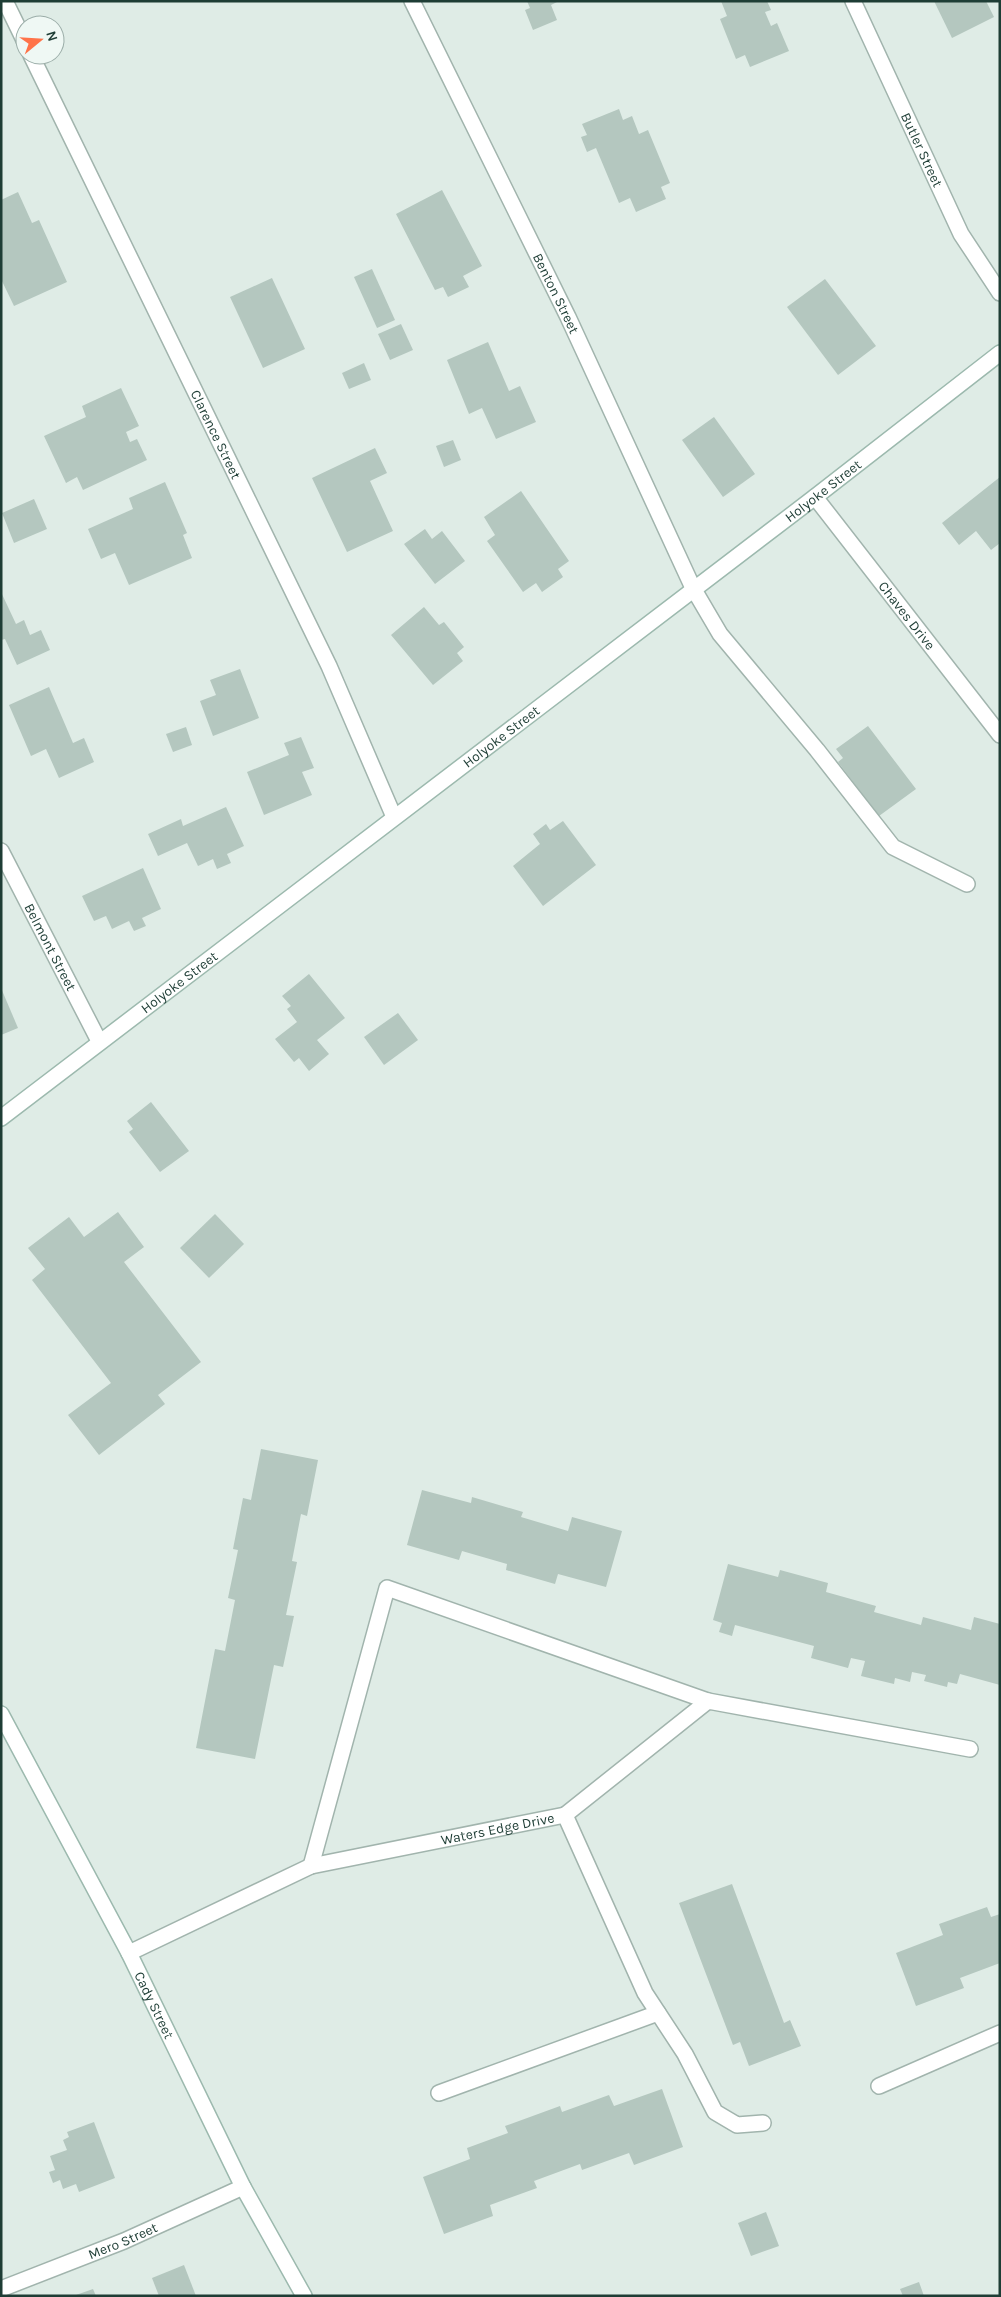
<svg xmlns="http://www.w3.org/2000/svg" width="1001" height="2297" font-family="Karla,sans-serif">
<rect width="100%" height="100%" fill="#dfece6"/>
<!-- building -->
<g fill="#b4c7bf">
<path d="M527 1H559L551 5 557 20 533 30 525 10 530 8Z"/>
<path d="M721 1H767L771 10 765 12 771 26 777 23 789 51 750 67 745 55 736 59 720 19 727 16Z"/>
<path d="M934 1H986L994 17 952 38Z"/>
<path d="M619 109 623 120 632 116 639 134 648 130 670 183 661 187 666 199 636 212 630 198 619 203 596 148 587 152 581 137 587 135 582 124Z"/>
<path d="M442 190 482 266 463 276 469 287 448 297 443 287 435 290 396 214Z"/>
<path d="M18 192 32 223 39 220 67 282 14 306 1 279V200Z"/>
<path d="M372 269 395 320 377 328 354 277Z"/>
<path d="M272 278 305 349 263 368 230 297Z"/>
<path d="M825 279 876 346 838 375 787 307Z"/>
<path d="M401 324 413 350 390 360 378 334Z"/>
<path d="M488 342 509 391 520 386 536 422 496 439 482 408 469 414 447 360Z"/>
<path d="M364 363 371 380 349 389 342 373Z"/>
<path d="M121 388 139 426 126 432 130 442 137 439 147 460 83 490 77 477 66 483 44 436 86 417 82 406Z"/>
<path d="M714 417 755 474 723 497 682 440Z"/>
<path d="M453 440 461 460 444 467 436 446Z"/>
<path d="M375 448 387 473 370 481 393 531 347 552 312 478Z"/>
<path d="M1000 477V543L991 550 976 531 959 545 942 523Z"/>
<path d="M165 482 187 533 183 535 192 558 129 585 115 553 101 559 88 529 133 509 129 498Z"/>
<path d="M521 491 569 561 558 569 563 577 542 592 536 583 523 592 487 541 495 535 484 517Z"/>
<path d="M34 499 47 529 14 543 2 513Z"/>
<path d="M425 529 432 539 442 531 465 561 435 584 404 544Z"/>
<path d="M1 592 16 624 24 620 30 635 41 630 50 650 17 665 5 639 1 640Z"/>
<path d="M424 607 439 625 444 622 464 647 457 653 463 661 433 685 391 635Z"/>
<path d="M240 669 259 718 213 736 200 701 216 695 210 680Z"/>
<path d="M49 687 73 743 84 738 94 762 59 778 46 749 31 756 9 705Z"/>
<path d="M868 726 916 789 879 816 838 762 843 758 836 749Z"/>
<path d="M186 727 192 745 173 752 166 734Z"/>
<path d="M301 737 314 768 302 772 312 795 264 815 247 772 289 755 284 743Z"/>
<path d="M226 807 244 846 227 854 231 863 217 869 213 859 198 866 187 843 158 856 148 834 181 819 183 826Z"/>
<path d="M563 821 596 865 543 906 513 866 540 844 533 834 546 824 550 830Z"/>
<path d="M143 868 161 909 142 918 146 926 134 931 129 921 112 929 106 916 94 921 82 896Z"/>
<path d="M309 974 345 1018 317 1040 329 1054 309 1071 299 1058 294 1062 275 1039 297 1022 287 1009 291 1006 282 996Z"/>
<path d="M1 988 18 1028 1 1035Z"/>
<path d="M398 1013 418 1040 384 1065 364 1037Z"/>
<path d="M151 1102 189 1151 160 1172 129 1132 133 1129 127 1121Z"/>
<path d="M118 1212 144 1247 124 1262 201 1362 158 1395 165 1404 99 1455 68 1415 111 1383 32 1280 45 1269 28 1248 69 1217 84 1237Z"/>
<path d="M215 1214 244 1244 209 1278 180 1248Z"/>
<path d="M261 1449 318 1460 307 1516 301 1514 292 1561 297 1562 286 1615 294 1616 283 1667 274 1665 255 1759 196 1748 215 1649 225 1651 235 1600 228 1598 238 1550 233 1549 243 1498 251 1500Z"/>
<path d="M422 1490 471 1503 472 1497 523 1512 521 1517 568 1531 572 1517 622 1531 606 1587 558 1574 555 1584 506 1570 507 1564 462 1551 459 1560 407 1545Z"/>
<path d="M728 1564 778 1577 780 1570 828 1583 826 1592 876 1606 874 1612 921 1625 923 1617 971 1630 974 1617 1000 1624V1685L960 1674 957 1684 948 1682 947 1687 924 1681 926 1675 912 1672 910 1682 895 1678 894 1684 861 1676 865 1661 851 1658 848 1668 811 1658 814 1646 735 1625 732 1636 719 1632 722 1623 713 1620Z"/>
<path d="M732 1884 784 2023 790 2020 801 2046 749 2066 740 2042 733 2045 679 1903Z"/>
<path d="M987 1907 991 1917 1000 1914V1963L960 1978 964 1988 916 2006 896 1953 943 1935 939 1924Z"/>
<path d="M662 2089 683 2147 634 2165 629 2153 582 2170 580 2164 534 2181 537 2188 490 2205 493 2216 444 2234 423 2177 470 2159 467 2148 508 2133 505 2126 560 2106 562 2112 609 2095 614 2106Z"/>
<path d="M94 2122 115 2178 79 2192 76 2184 63 2189 60 2180 53 2183 49 2172 55 2170 50 2156 67 2150 63 2140 69 2137 67 2132Z"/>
<path d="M766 2212 779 2246 751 2256 738 2223Z"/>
<path d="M184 2265 196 2296H159L152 2278Z"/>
<path d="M919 2282 924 2296H903L900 2289Z"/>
<path d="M93 2289 96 2296H76V2295Z"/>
</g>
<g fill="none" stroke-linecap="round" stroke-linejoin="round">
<defs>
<g id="service">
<path d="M693 588 720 634 817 750 893 847 967 884"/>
<path d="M311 1866 387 1588 708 1701"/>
<path d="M879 2086 1000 2033"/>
<path d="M439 2093 658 2013"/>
<path d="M763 2123 737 2125 715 2112 685 2054 645 1993 565 1815 708 1701 970 1749"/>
</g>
<g id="minor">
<path d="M5 1 25 42"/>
<path id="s1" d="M412 1 568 317 693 588"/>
<path id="s2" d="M853 1 961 234 1000 293"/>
<path id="s3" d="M31 55 329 666 394 817"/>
<path id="s4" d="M815 497 1000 735"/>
<path id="s5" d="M1 851 99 1041"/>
<path id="s6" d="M129 1953 311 1866 565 1815"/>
<path id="s7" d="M1 2289 124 2241 243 2187"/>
</g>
<g id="secondary">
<path id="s8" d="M1 1118 815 497 1000 353"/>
<path id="s9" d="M1 1714 129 1953 243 2187 304 2296"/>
</g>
</defs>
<!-- service casing -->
<use href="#service" stroke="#a1b4ad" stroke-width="18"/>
<!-- minor casing -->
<use href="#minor" stroke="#a1b4ad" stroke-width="18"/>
<!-- secondary casing -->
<use href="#secondary" stroke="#9cb9ae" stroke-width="18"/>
<!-- service -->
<use href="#service" stroke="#fff" stroke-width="15"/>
<!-- minor -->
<use href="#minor" stroke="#fff" stroke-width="15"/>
<!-- secondary -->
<use href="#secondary" stroke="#fff" stroke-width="15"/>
</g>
<g text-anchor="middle" stroke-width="5" stroke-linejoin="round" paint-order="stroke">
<!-- street labels -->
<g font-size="14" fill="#1e3d35" stroke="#eff8f4">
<text dy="5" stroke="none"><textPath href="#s2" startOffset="164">Butler Street</textPath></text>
<text dy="5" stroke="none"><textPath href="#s1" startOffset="326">Benton Street</textPath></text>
<text dy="5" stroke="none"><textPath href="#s3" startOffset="422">Clarence Street</textPath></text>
<text dy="5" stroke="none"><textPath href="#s8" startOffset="1034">Holyoke Street</textPath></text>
<text dy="5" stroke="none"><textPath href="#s4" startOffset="150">Chaves Drive</textPath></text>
<text dy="5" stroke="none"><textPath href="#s8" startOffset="629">Holyoke Street</textPath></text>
<text dy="5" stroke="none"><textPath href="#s5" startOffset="108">Belmont Street</textPath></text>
<text dy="5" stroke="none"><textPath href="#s8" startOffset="224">Holyoke Street</textPath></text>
<text dy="5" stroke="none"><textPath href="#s6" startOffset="392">Waters Edge Drive</textPath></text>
<text dy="5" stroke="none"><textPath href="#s9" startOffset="329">Cady Street</textPath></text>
<text dy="5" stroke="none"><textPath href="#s7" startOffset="131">Mero Street</textPath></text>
</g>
</g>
<!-- border -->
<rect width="1001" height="2297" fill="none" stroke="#1e3d35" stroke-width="5"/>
<!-- north arrow -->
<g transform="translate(40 40) rotate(72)"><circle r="24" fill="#eff8f4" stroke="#9bada8"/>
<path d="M0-4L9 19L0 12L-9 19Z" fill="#ff7349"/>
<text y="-8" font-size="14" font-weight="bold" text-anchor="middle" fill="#1e3d35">N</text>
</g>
</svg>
